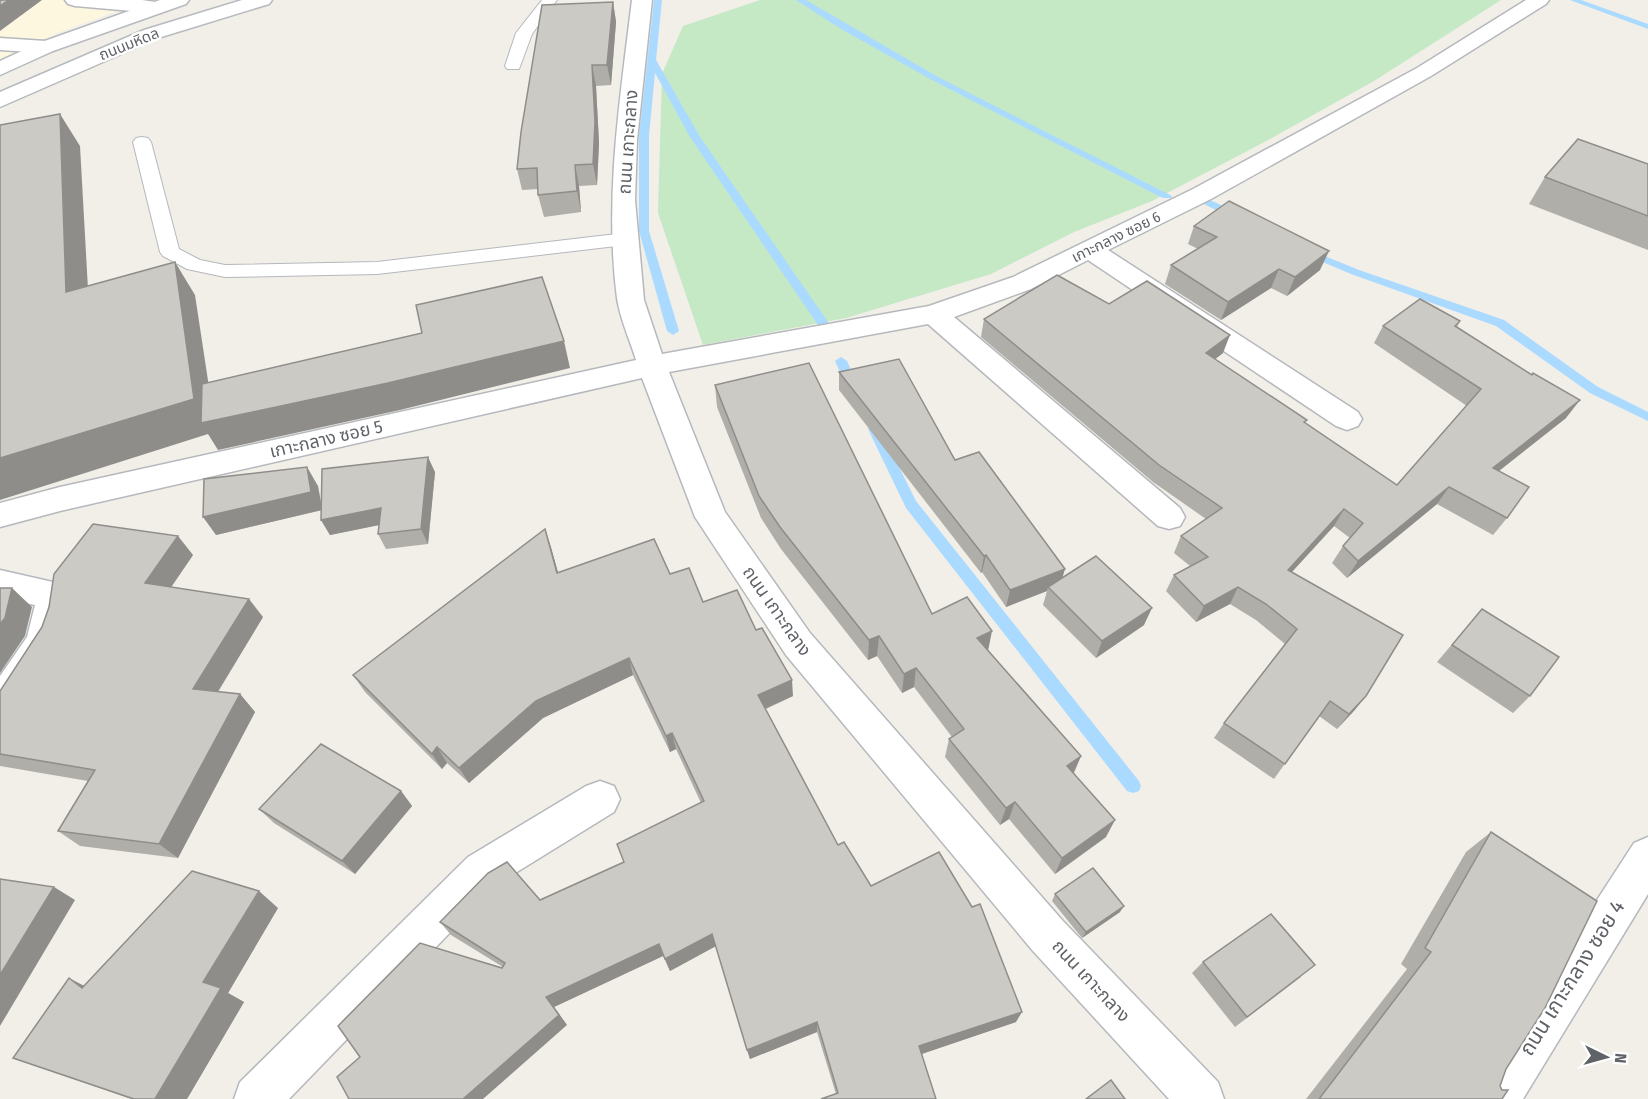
<svg xmlns="http://www.w3.org/2000/svg" width="1648" height="1099" font-family="'Fira Sans Condensed','Noto Sans Thai',sans-serif">
<rect width="100%" height="100%" fill="#f1efe8"/>
<!-- commercial -->
<path fill="#fef7e0" d="M0 0H147L60 32 0 61Z"/>
<!-- green -->
<path fill="#c5e8c5" d="M760 0H1501L1374 81 1270 139 1152 201 1074 232 991 274 846 318 703 345 658 213 662 74 683 26Z"/>
<g fill="none" stroke-linecap="round" stroke-linejoin="round">
<!-- stream -->
<g fill="#aadaff" fill-rule="evenodd">
<path d="M654 0H662L656 60 700 137 828 322V328H820L690 137 655 73 649 136V231L679 331 673 335 667 331 639 231V136Z"/>
<path d="M796 0H806L938 77 1172 196 1171 198H1163L932 80 841 29Z"/>
<path d="M1570 0H1581L1648 24V29Z"/>
<path d="M1208 199 1240 214 1241 216 1240 218H1232L1204 204 1203 202Z"/>
<path d="M1310 250 1359 270 1504 320 1598 387 1648 412V421L1590 393 1496 326 1351 274 1306 255 1305 253Z"/>
<path d="M841 357 847 361 858 385 856 388H848L846 385 835 361Z"/>
<path d="M874 425 880 429 916 501 1139 781 1141 786 1139 791 1133 793 1127 791 906 508 868 429Z"/>
</g>
<defs>
<g id="service">
<path d="M542 0H557L532 34 519 69H507L505 66 516 33Z"/>
<path d="M142 137 148 138 151 142 179 249 200 260 225 265 377 262 625 233 632 235 635 239 632 243 625 245 377 274 225 277 187 269 163 256 160 252 133 142 136 138Z"/>
</g>
<g id="minor">
<path d="M65 0H142L162 3 165 7 162 11 155 13 75 6 68 4Z"/>
<path d="M632 0H652L637 140 635 200 644 300 662 354 929 306 1013 277 1193 189 1417 68 1526 0H1549L1546 4 1431 76 1211 199 1108 250 1358 412 1362 419 1358 426 1347 430 1336 426 1088 260 1031 289 954 317 1180 508 1185 517 1180 526 1169 529 1158 526 928 324 669 372 725 512 810 633 1063 921 1218 1082 1224 1099H1169L1033 951 786 655 695 517 642 378 60 511 0 527V503L60 487 636 360C630 340 620 319 617 298 604 198 620 99 632 0Z"/>
<path d="M0 38 46 41 53 43 56 47 53 51 46 53 0 50Z"/>
<path d="M0 570 66 585 71 595 66 625 60 644 13 717 0 722V676L27 637 35 605 0 598Z"/>
<path d="M600 781 614 786 620 799 614 812 496 885 289 1099H234L240 1082 468 857 586 786Z"/>
<path d="M1648 837V894L1523 1099H1473L1479 1082 1634 843Z"/>
</g>
<g id="secondary">
<path d="M160 0H189L186 4 53 51 0 75V61L39 43Z"/>
<path d="M242 0H272L269 4 158 38 0 107V92L144 30Z"/>
</g>
</defs>
<!-- service casing -->
<use href="#service" stroke="#b5b8bc" stroke-width="2"/>
<!-- minor casing -->
<use href="#minor" stroke="#b5b8bc" stroke-width="3"/>
<!-- secondary casing -->
<use href="#secondary" stroke="#b6babf" stroke-width="3"/>
<!-- service -->
<use href="#service" fill="#fff" fill-rule="evenodd"/>
<!-- minor -->
<use href="#minor" fill="#fff" fill-rule="evenodd"/>
<!-- secondary -->
<use href="#secondary" fill="#fff" fill-rule="evenodd"/>
</g>
<!-- wall -->
<g fill="#afaea9">
<path d="M613 2 616 22 611 85 596 86 599 143 597 185 579 186 581 212 544 217 538 195V189L522 190 517 169Z"/>
<path d="M1648 164V250L1529 204 1545 177Z"/>
<path d="M1194 226 1320 270 1287 296 1271 288 1221 320 1165 284 1171 265 1198 249 1188 244Z"/>
<path d="M1109 304 1223 353 1215 359 1307 420 1305 423 1397 485 1467 406 1374 343 1383 326 1460 321 1457 327 1566 418 1499 471 1507 518 1493 535 1437 504 1347 578 1332 563 1343 546 1350 538 1334 526 1292 572 1366 696 1337 729 1319 716 1274 779 1214 738 1224 723 1285 644 1256 620 1230 604 1196 622 1166 591 1174 575 1190 566 1174 553 1181 536 1206 519 1153 482 981 337 984 319Z"/>
<path d="M839 372 955 460 1062 578 1144 625 1096 658 1043 605 1047 591 1006 607 982 572 981 573 839 390Z"/>
<path d="M715 385 932 614 988 651 1081 756 1074 773 1106 837 1055 874 1009 819 1000 825 945 757 949 739 952 737 914 687 902 693 877 656 868 660 781 549 761 518 717 407Z"/>
<path d="M435 472 428 544 386 549 378 534 379 525 330 535 321 520 322 510 216 535 318 486 322 507Z"/>
<path d="M545 529 558 572 670 574 703 602 756 630 793 696 766 709 838 845 871 886 1016 1022 921 1054 836 1094 817 1032 750 1059 716 946 670 971 663 956 554 1007 567 1025 502 968 503 967 451 935 440 922 540 900 624 862 701 803 676 749 670 752 633 675 543 718 469 783 447 763 442 769 365 692 353 675Z"/>
<path d="M193 555 171 587 263 617 218 692 240 694 255 712 178 858 80 846 58 831 88 781 0 766V691L42 627Z"/>
<path d="M1482 609 1530 696 1513 713 1437 662Z"/>
<path d="M401 791 412 806 355 874 274 823 259 809Z"/>
<path d="M1491 832 1506 1069 1500 1086 1502 1099H1306L1407 969 1401 964 1466 852Z"/>
<path d="M1055 894 1120 912 1082 938 1052 901Z"/>
<path d="M278 908 228 993 244 1002 187 1099H131L13 1058 84 986Z"/>
<path d="M1203 962 1301 977 1235 1027 1192 973Z"/>
</g>
<!-- shaded-wall -->
<g fill="#8f8d8a">
<path d="M9 0H42L0 31V6Z"/>
<path d="M613 2 616 22 611 85 607 65Z"/>
<path d="M592 65 596 86 599 143 597 185 593 164Z"/>
<path d="M60 114 80 146 90 325 66 292Z"/>
<path d="M575 165 579 186 581 212 577 191Z"/>
<path d="M1329 251 1320 270 1287 296 1295 277Z"/>
<path d="M175 262 195 295 214 420 564 341 570 368 400 410 218 450 208 434 0 500V458Z"/>
<path d="M1279 269 1271 288 1221 320 1228 302Z"/>
<path d="M1230 335 1223 353 1200 371 1206 353Z"/>
<path d="M1580 400 1566 418 1481 485 1493 468Z"/>
<path d="M428 457 435 472 428 544 421 529Z"/>
<path d="M307 467 318 486 322 510 216 535 203 517Z"/>
<path d="M1449 487 1437 504 1347 578 1358 561Z"/>
<path d="M381 508 389 523 330 535 321 520Z"/>
<path d="M1344 509 1334 526 1278 587 1288 570Z"/>
<path d="M545 529 551 547 563 591 557 573Z"/>
<path d="M178 536 193 555 161 602 145 583Z"/>
<path d="M986 555 982 572 981 573 984 556Z"/>
<path d="M1065 569 1060 586 1048 587 1047 591 1006 607 1010 590Z"/>
<path d="M1238 587 1230 604 1196 622 1204 606Z"/>
<path d="M12 588 32 607 25 636 0 673V624Z"/>
<path d="M249 599 263 617 209 706 193 689Z"/>
<path d="M1152 608 1144 625 1096 658 1102 641Z"/>
<path d="M992 631 988 651 977 638Z"/>
<path d="M879 636 877 656 868 660 869 640Z"/>
<path d="M629 658 633 675 543 718 469 783 459 768 536 701Z"/>
<path d="M916 668 914 687 902 693 904 674Z"/>
<path d="M792 680 793 696 760 711 758 695Z"/>
<path d="M240 694 255 712 178 858 159 844Z"/>
<path d="M1366 696 1354 711 1337 729 1349 714Z"/>
<path d="M672 733 676 749 670 752 666 736Z"/>
<path d="M437 747 447 763 442 769 432 754Z"/>
<path d="M1081 756 1073 774 1067 766Z"/>
<path d="M401 791 412 806 355 874 342 861Z"/>
<path d="M1015 802 1009 819 1000 825 1006 808Z"/>
<path d="M1115 820 1106 837 1055 874 1062 858Z"/>
<path d="M54 887 75 900 0 1026V975Z"/>
<path d="M259 891 278 908 228 993 244 1002 187 1099H155L203 982Z"/>
<path d="M1124 906 1120 912 1082 938 1086 932Z"/>
<path d="M712 934 716 946 670 971 665 959Z"/>
<path d="M659 944 663 956 554 1007 567 1025 483 1099H463L546 997Z"/>
<path d="M69 978 96 992 82 988Z"/>
<path d="M1022 1012 1016 1022 916 1056 919 1046Z"/>
<path d="M817 1022V1032L750 1059 747 1050Z"/>
</g>
<!-- building -->
<g fill="#cccac5" stroke="#8f8d8a" stroke-width="1.5">
<path d="M0 0H9L0 6Z"/>
<path d="M613 2 607 65H592L595 122 593 164 575 165 577 191 538 195 537 168 517 169 521 132 542 5Z"/>
<path d="M60 114 66 292 175 262 194 399 0 458V125Z"/>
<path d="M1578 139 1648 164V216L1545 177Z"/>
<path d="M1229 201 1329 251 1295 277 1279 269 1228 302 1171 265 1217 237 1194 226Z"/>
<path d="M1057 275 1109 304 1147 281 1230 335 1206 353 1307 420 1304 422 1397 485 1481 389 1383 326 1420 299 1460 321 1455 326 1532 375 1533 373 1580 400 1493 468 1529 487 1507 518 1449 487 1358 561 1343 546 1363 523 1344 509 1288 570 1403 635 1366 696 1349 714 1330 701 1285 764 1224 723 1297 629 1266 604 1238 587 1204 606 1174 575 1208 557 1181 536 1222 508 1159 465 984 319Z"/>
<path d="M542 277 564 341 388 383 201 423 202 384 422 333 416 305Z"/>
<path d="M899 359 955 460 979 452 1065 569 1010 590 986 555 984 556 839 372Z"/>
<path d="M809 363 932 614 967 597 992 631 977 638 1081 756 1067 766 1115 820 1062 858 1015 802 1006 808 949 739 964 729 916 668 904 674 879 636 869 640 780 527 759 496 715 385Z"/>
<path d="M428 457 421 529 378 534 381 508 321 520 322 469Z"/>
<path d="M307 467 311 492 203 517 204 479Z"/>
<path d="M93 524 178 536 145 583 249 599 193 689 240 694 159 844 58 831 95 770 0 754V691L42 627 49 607 54 574Z"/>
<path d="M545 529 557 573 654 539 670 574 689 568 703 602 737 590 756 630 762 628 792 680 758 695 838 845 844 842 871 886 939 852 972 907 980 904 1022 1012 919 1046 936 1099H821L838 1093 817 1022 747 1050 712 934 665 959 659 944 546 997 559 1015 463 1099H349L337 1077 360 1057 338 1026 420 943 502 968 505 963 440 922 488 873 507 862 540 900 624 862 617 844 704 801 672 733 666 736 629 658 536 701 459 768 437 747 432 754 353 675Z"/>
<path d="M1096 556 1152 608 1102 641 1048 587Z"/>
<path d="M0 588H12L5 618 0 624Z"/>
<path d="M1482 609 1559 657 1530 696 1452 645Z"/>
<path d="M321 744 401 791 342 861 259 809Z"/>
<path d="M1491 832 1597 901 1545 1008 1506 1069 1500 1086 1502 1090H1508L1502 1099H1319L1431 952 1425 948Z"/>
<path d="M1093 868 1124 906 1086 932 1055 894Z"/>
<path d="M192 871 259 891 203 982 221 988 155 1099H134L13 1058 69 978 82 988Z"/>
<path d="M0 879 54 887 0 975Z"/>
<path d="M1271 914 1315 965 1247 1017 1203 962Z"/>
<path d="M1111 1080 1125 1099H1086Z"/>
</g>
<g text-anchor="middle" stroke-width="5" stroke-linejoin="round" paint-order="stroke">
<!-- far-street labels -->
<g font-size="15" fill="#5f6368" stroke="#fff">
<text transform="translate(129 44) rotate(-22)" y="5">ถนนมหิดล</text>
<text transform="translate(1116 237) rotate(-26)" y="5">เกาะกลาง ซอย 6</text>
</g>
<!-- street labels -->
<g font-size="18" fill="#5f6368" stroke="#fff">
<text transform="translate(628 142) rotate(-86)" y="6">ถนน เกาะกลาง</text>
<text transform="translate(326 439) rotate(-13)" y="6">เกาะกลาง ซอย 5</text>
<text transform="translate(777 611) rotate(55)" y="6">ถนน เกาะกลาง</text>
<text transform="translate(1091 981) rotate(47)" y="6">ถนน เกาะกลาง</text>
</g>
<!-- near-street labels -->
<g font-size="21" fill="#5f6368" stroke="#fff">
<text transform="translate(1572 978) rotate(-58)" y="7">ถนน เกาะกลาง ซอย 4</text>
</g>
</g>
<!-- north arrow -->
<g transform="translate(1606 1057) rotate(95)" stroke="#ffffff" stroke-width="4.5" paint-order="stroke">
<path d="M0-4.5L10 22L0 15L-10 22Z" fill="#5f6368"/>
<text y="-9" font-size="16" font-weight="bold" text-anchor="middle" fill="#5f6368">N</text>
</g>
</svg>
